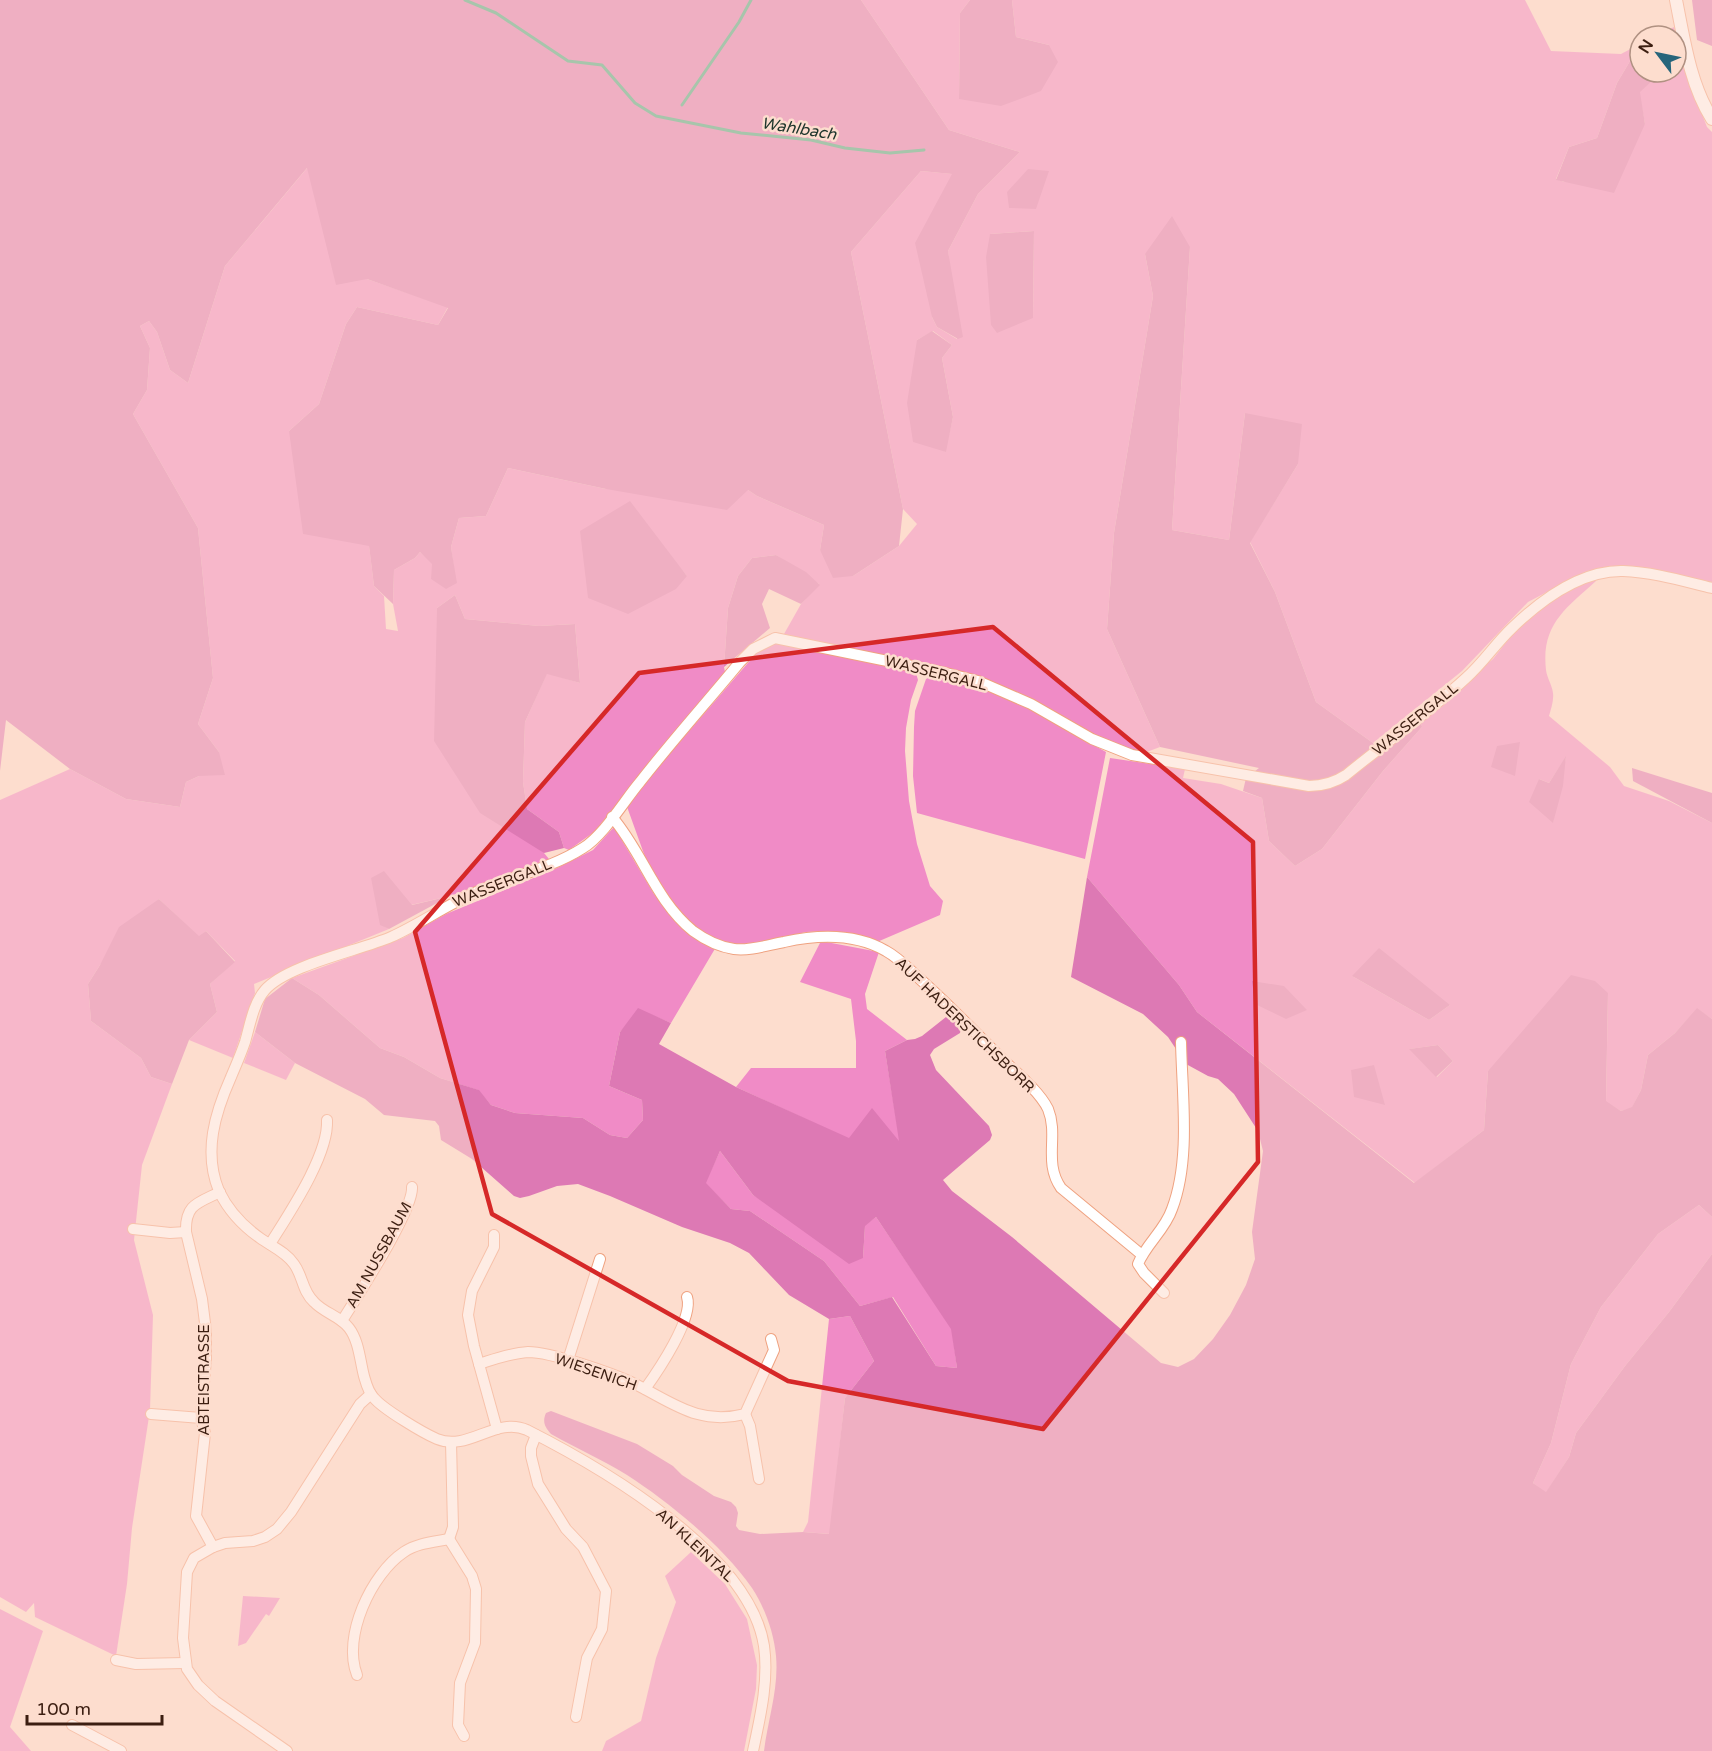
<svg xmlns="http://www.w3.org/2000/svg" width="1712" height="1751" font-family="'Varela Round',sans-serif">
<rect width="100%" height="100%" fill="#fdddce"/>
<!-- green -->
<g fill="#f08bc6" fill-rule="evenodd">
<path d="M861 0H970L960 13 959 99 1049 45 1016 37 1012 0H1525L1551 51 1621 54 1640 44V60L1633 56 1617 83 1597 138 1569 147 1556 179 1564 182 1645 124 1639 92 1660 74 1659 72H1676V36H1656L1674 27 1691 86 1707 127 1712 132V582L1630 566 1587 571 1528 602 1462 671 1373 743 1316 702 1275 592 1250 542 1298 464 1245 413 1229 540 1172 530 1190 247 1145 254 1153 296 1114 533 1107 629 1160 747 1144 753 1129 750 1091 734 991 681 784 634 801 604 819 584 776 555 752 558 738 576 728 608 724 667 725 672 594 832 569 850 564 848 559 832 527 809 523 782 525 722 547 673 580 683 575 624 539 626 465 619 455 595 437 608 544 853 549 859 450 896 411 905 384 872 380 924 389 929 254 984 255 993 233 1058 189 1040 217 1012 210 984 235 961 206 931 199 937 159 899 100 965 88 984 91 1021 141 1058 151 1077 172 1084 142 1165 134 1240 153 1315 150 1410 132 1528 127 1584 116 1656 35 1617 34 1603 26 1612 0 1597V800L70 769 126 799 180 807 186 782 199 776 219 752 198 724 213 678 198 528 133 414 147 390 150 348 140 326 149 321 157 332 170 370 188 383 225 266 308 167 367 279 448 307 438 325 357 307 346 324 319 404 289 431 369 545 374 586 384 596 386 629 398 631 393 604 394 570 415 558 420 552 456 583 451 547 459 518 486 516 508 468 606 489 748 490 757 496 824 525 820 550 853 576 899 546 917 524 903 509 851 252 921 171 953 174 932 317 937 327 957 339 948 251 978 194 1020 152 949 130ZM1034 231 1033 318 990 234ZM933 331 952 345 942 358 953 417 945 452 917 351V340ZM580 531 670 556 687 576Z"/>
<path d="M1590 579 1596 581C1565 609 1541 625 1546 670 1547 678 1552 685 1553 693 1554 700 1551 709 1549 716L1610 767 1624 786 1669 801 1712 823V1019L1697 1009 1675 1033 1648 1055 1641 1090 1632 1108 1621 1111 1606 1102 1608 993 1488 1071 1484 1130 1415 1183 1197 1012 1179 985 1087 877 1110 758 1185 769 1183 778 1221 784 1262 798 1269 841 1295 866 1322 849 1383 771 1422 727 1420 719 1493 659 1519 626 1554 597ZM1566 757 1553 822 1539 779 1549 783ZM1352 976 1450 1005 1429 1020ZM1438 1045 1453 1061 1437 1077 1410 1049Z"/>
<path d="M779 642 868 660 916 673 918 680 911 700 906 728 905 751 909 801 917 844 930 886 943 901 940 915 877 942 833 931 806 932 760 943 736 945 713 938 694 927 678 913 648 865 626 804 760 649Z"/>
<path d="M934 675C998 685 1051 721 1106 752L1085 859 917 813 913 776 914 727 915 711 926 679Z"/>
<path d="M614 827 654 894 672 917 716 947 671 1023 640 1010 620 1032 609 1086 642 1100 643 1120 627 1138 610 1135 583 1118 515 1113 491 1105 478 1090 440 1078 404 1057 380 1048 319 995 292 978 403 938 446 914 553 870 593 850Z"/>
<path d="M821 941 879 952 865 994 867 1009 907 1040 885 1051 900 1142 849 1139 736 1087 751 1068H856V1041L851 999 800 982Z"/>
<path d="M255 1032 295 1063 286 1080 244 1063Z"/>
<path d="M720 1151 753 1195 863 1258 865 1225 876 1217 952 1329 957 1368 936 1366 893 1297 860 1306 824 1261 750 1211 731 1209 705 1183Z"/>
<path d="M1699 1205 1712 1217V1254L1669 1312 1625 1366 1576 1433 1569 1457 1546 1493 1533 1483 1551 1443 1571 1364 1601 1307 1658 1234Z"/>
<path d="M850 1316 874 1361 845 1398 830 1534 803 1532 808 1522 829 1319Z"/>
<path d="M691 1552 725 1584 747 1619 757 1665 756 1689 744 1751H602L606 1741 641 1721 656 1658 676 1602 665 1576Z"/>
<path d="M243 1596 280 1598 269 1616 266 1614 246 1643 238 1646Z"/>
<path d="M0 1609 43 1631 10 1727 31 1751H0Z"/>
</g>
<!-- forest -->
<g fill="#dd79b4" fill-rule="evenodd">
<path d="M0 0H861L949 130 1020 152 978 194 948 251 963 337 958 339 937 327 932 317 915 243 952 174 921 171 851 252 903 509 899 546 853 576 833 578 820 550 824 525 757 496 748 490 727 510 606 489 508 468 486 516 459 518 451 547 457 583 446 589 431 579 432 564 420 552 415 558 394 570 393 604 374 586 369 546 303 534 289 431 319 404 346 324 357 307 438 325 448 308 367 279 336 285 307 168 225 266 188 383 170 370 157 332 149 321 140 326 150 348 147 390 133 414 198 528 213 678 198 724 219 752 225 775 199 776 186 782 180 807 126 799 70 769 6 720 0 771Z"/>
<path d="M970 0H1012L1016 37 1049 45 1058 62 1041 91 1001 106 959 99 960 13Z"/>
<path d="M1692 0H1712V46L1697 40Z"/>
<path d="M1633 56 1640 60V72L1661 73 1640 92 1645 124 1614 193 1556 180 1569 147 1597 138 1617 83Z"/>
<path d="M1028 169 1049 171 1036 209 1009 208 1007 192Z"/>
<path d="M1172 216 1190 247 1172 530 1229 540 1245 413 1302 424 1298 464 1250 543 1275 592 1316 702 1373 743 1377 754 1420 719 1422 727 1383 771 1322 849 1295 866 1269 841 1262 798 1243 791 1246 778 1259 768 1160 747 1107 629 1114 533 1153 296 1145 254Z"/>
<path d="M1034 231 1033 318 997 333 991 325 986 257 990 234Z"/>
<path d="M932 331 952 345 942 358 953 417 946 452 913 442 907 403 917 340Z"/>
<path d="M630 501 687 576 676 589 628 614 588 598 580 531Z"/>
<path d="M776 555 806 572 820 585 801 604 769 589 762 604 770 628 724 667 728 608 738 576 752 558Z"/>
<path d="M455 595 465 619 539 626 575 624 580 683 547 674 525 722 523 782 527 809 559 832 564 848 544 853 480 813 434 741 437 608Z"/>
<path d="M1520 742 1515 776 1491 767 1497 746Z"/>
<path d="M1566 756 1563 786 1553 823 1529 802 1539 779 1549 783Z"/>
<path d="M1632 768 1712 793V823L1633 781Z"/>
<path d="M384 871 412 905 450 896 389 929 380 925 371 878Z"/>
<path d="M1087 877 1179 985 1197 1012 1414 1183 1484 1130 1488 1071 1571 975 1595 981 1608 993 1606 1101 1621 1111 1632 1107 1641 1090 1648 1055 1675 1033 1697 1008 1712 1019V1217L1699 1205 1658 1234 1601 1307 1571 1364 1551 1443 1533 1483 1546 1492 1569 1457 1576 1433 1625 1366 1669 1312 1712 1254V1751H764C768 1719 779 1688 776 1656 774 1633 765 1608 752 1588 724 1547 669 1502 627 1475 603 1460 576 1448 551 1434 545 1427 542 1422 546 1413L551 1411 637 1444 673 1466 682 1475 714 1496 731 1502 736 1507 738 1513 736 1526 739 1530 760 1534 803 1532 829 1534 845 1398 874 1361 850 1316 829 1319 789 1295 749 1253 730 1243 682 1227 610 1196 578 1184 557 1186 529 1196 520 1198 514 1196 472 1159 441 1140 439 1126 435 1121 384 1115 365 1099 295 1063 255 1032 265 999 292 978 319 995 380 1048 404 1057 440 1078 479 1090 491 1105 515 1113 583 1118 610 1135 627 1138 643 1120 642 1100 609 1086 620 1032 638 1008 671 1023 659 1044 736 1087 849 1138 872 1108 899 1141 885 1051 907 1040 915 1039 922 1036 946 1017 954 1020 961 1029 960 1033 934 1049 930 1055 936 1070 989 1126 992 1135 990 1140 943 1180 952 1191 1012 1237 1161 1363 1178 1367 1194 1359 1213 1339 1230 1315 1246 1285 1255 1259 1252 1232 1263 1151 1258 1131 1234 1094 1218 1079 1208 1076 1186 1064 1168 1037 1143 1014 1071 977ZM720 1151 753 1195 849 1264 863 1258 865 1226 876 1217 951 1329 957 1368 936 1366 892 1297 860 1306 824 1261 750 1211 731 1209 706 1183Z"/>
<path d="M159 899 199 936 206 931 235 962 210 984 217 1012 189 1040 172 1084 151 1077 141 1058 91 1021 88 984 100 965 119 927Z"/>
<path d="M1379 948 1450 1005 1429 1020 1352 976Z"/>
<path d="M1252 981 1284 986 1307 1010 1286 1019 1255 1004Z"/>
<path d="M1438 1045 1453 1061 1436 1077 1409 1049Z"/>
<path d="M1374 1065 1385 1105 1354 1097 1351 1070Z"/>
</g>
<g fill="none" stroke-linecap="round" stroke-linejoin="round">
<!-- stream -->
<g stroke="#3fa881" stroke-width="3">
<path d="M465 0 496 13 568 61 602 65 635 103 656 116 741 133 811 140 845 148 890 153 924 150"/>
<path d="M682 105 739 22 751 0"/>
</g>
<defs>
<g id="minor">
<path d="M612 817C643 853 655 900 693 931 704 939 720 947 734 949 750 951 768 945 784 942 816 935 855 933 886 951 899 958 909 969 921 980 949 1005 975 1032 1002 1059 1016 1072 1040 1092 1048 1109 1059 1136 1043 1162 1061 1188L1142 1255"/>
<path d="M133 1229 170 1233 186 1232"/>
<path d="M494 1235V1247L472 1291 468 1315 474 1346 497 1429"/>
<path d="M270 1244C288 1215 329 1155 327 1120"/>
<path d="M1164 1293 1144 1273 1138 1264C1146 1244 1165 1230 1172 1209 1191 1160 1182 1094 1181 1042"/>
<path d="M342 1321C356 1298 414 1210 412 1187"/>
<path d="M568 1360 600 1259"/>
<path d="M479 1364C495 1359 511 1353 528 1352 551 1352 612 1373 633 1383 672 1402 698 1426 745 1414L774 1350 771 1339"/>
<path d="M645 1389C658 1371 694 1318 687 1297"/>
<path d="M151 1414 201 1418"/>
<path d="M745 1414 750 1426 759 1479"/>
<path d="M536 1435 531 1448V1456L538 1484 566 1529 583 1547 606 1591 602 1629 587 1658 576 1717"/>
<path d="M449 1539 472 1576 476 1589 475 1643 460 1683 458 1725 464 1736"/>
<path d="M449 1539 453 1527 451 1442"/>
<path d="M213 1547 196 1516 205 1433 201 1418 206 1359V1331L202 1299 186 1232C185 1204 198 1203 220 1192"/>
<path d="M116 1660 136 1664 185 1663"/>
<path d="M357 1675C342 1637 371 1574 404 1552 417 1543 434 1542 449 1539"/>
<path d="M72 1725 121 1751"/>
<path d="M287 1751 215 1701 198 1685 187 1669 183 1638 187 1572 194 1558 213 1547 225 1543 253 1541 265 1537 277 1529 291 1512 360 1404 371 1394"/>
<path d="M753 1751C760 1718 769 1681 764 1646 750 1554 604 1469 527 1430 496 1416 468 1452 437 1439 423 1433 383 1409 374 1398 368 1392 366 1383 364 1376 360 1361 359 1341 349 1328 340 1316 324 1313 314 1302 302 1291 303 1276 294 1264 286 1252 271 1246 260 1238 243 1226 228 1210 219 1191 203 1152 215 1113 231 1077 236 1065 241 1054 245 1042 250 1025 253 1004 265 990 287 965 358 951 391 937 418 925 445 906 474 893 509 877 550 869 583 848 604 835 624 801 640 782 672 741 707 702 740 662L753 649 775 638 946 673 978 681 1031 704 1092 739 1132 755 1309 786C1323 786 1334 783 1346 775 1385 743 1428 713 1466 678 1483 663 1496 643 1512 628 1541 600 1580 570 1623 571 1653 572 1683 581 1712 588"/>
</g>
<path id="tertiary" d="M1676 0C1684 40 1690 84 1712 119"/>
</defs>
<!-- minor casing -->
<use href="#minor" stroke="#efa280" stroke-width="12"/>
<!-- tertiary casing -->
<use href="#tertiary" stroke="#efa280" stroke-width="14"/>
<!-- minor -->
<use href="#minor" stroke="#fff" stroke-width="10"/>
<!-- tertiary -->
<use href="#tertiary" stroke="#fff" stroke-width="12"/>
</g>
<!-- marked area -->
<path d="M0 0H1712V1751H0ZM993 627 1253 842 1258 1162 1043 1429 788 1381 492 1214 415 932 639 673Z" fill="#fdddce" fill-opacity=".55" fill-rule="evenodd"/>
<path fill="none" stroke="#d62828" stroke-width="4.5" stroke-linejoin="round" d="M993 627 1253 842 1258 1162 1043 1429 788 1381 492 1214 415 932 639 673Z"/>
<g text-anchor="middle" stroke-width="5" stroke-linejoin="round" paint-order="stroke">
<!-- street labels -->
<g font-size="15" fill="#3c1e11" stroke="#fdddce">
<text transform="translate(936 673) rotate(14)" y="5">WASSERGALL</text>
<text transform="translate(1415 719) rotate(-39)" y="5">WASSERGALL</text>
<text transform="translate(502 883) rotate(-22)" y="5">WASSERGALL</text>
<text transform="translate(965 1025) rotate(44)" y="5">AUF HADERSTICHSBORR</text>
<text transform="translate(379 1255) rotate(-61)" y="5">AM NUSSBAUM</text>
<text transform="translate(596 1372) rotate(19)" y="5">WIESENICH</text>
<text transform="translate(204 1380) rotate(-90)" y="5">ABTEISTRASSE</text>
<text transform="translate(695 1545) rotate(43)" y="5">AN KLEINTAL</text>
</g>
<!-- water labels -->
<g font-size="16" font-style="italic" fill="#20372d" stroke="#fdddce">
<text transform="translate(799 128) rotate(9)" y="6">Wahlbach</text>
</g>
</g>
<!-- north arrow -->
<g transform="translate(1658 54) rotate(302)"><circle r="28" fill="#fdddce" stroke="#b09182" stroke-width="1.5"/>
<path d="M0-4.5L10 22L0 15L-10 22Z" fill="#27657b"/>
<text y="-9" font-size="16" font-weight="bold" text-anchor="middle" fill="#3c1e11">N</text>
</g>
<!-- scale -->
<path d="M27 1715v9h135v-9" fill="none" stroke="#3c1e11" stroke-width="3"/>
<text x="36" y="1715" font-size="18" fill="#3c1e11" stroke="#fdddce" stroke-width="4.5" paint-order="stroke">100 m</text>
</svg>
